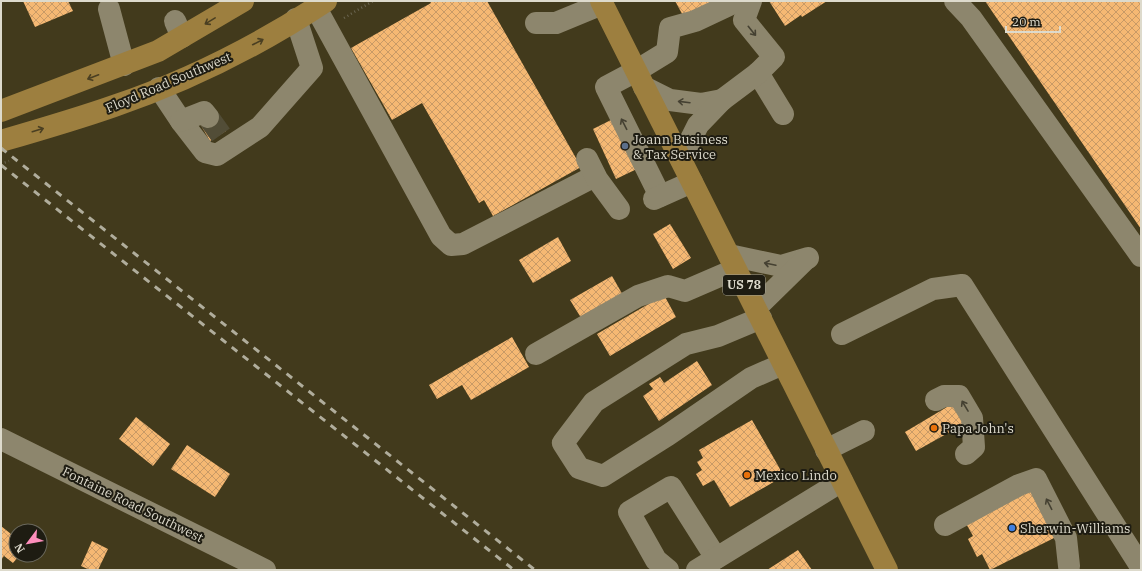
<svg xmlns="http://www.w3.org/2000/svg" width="1142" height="571" font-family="'IBM Plex Serif',serif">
<defs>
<pattern id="building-cross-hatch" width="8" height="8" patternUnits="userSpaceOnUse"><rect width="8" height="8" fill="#f5b873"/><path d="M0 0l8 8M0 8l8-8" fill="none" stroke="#c89a66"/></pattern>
</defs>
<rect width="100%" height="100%" fill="#3a341d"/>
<!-- built -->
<path fill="#423a1c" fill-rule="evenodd" d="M1 1H1141V570H1ZM16 531H40V555H16Z"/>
<!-- building -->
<g fill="url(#building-cross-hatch)">
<path d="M23 1H68L73 11 35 27Z"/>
<path d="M430 1H487L581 167 493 216 484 200 479 203 422 103 392 120 351 48 431 3Z"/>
<path d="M675 1H722L686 21Z"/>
<path d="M769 1H827L802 17 801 15 785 26Z"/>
<path d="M985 1H1141V229Z"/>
<path d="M215 113 226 131 210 141 199 122Z"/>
<path d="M617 117 641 167 616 179 593 129Z"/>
<path d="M670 224 691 258 673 269 653 234Z"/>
<path d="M558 237 571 261 533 283 519 260Z"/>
<path d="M612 276 624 297 583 321 570 300Z"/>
<path d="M664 295 676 317 610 356 597 334Z"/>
<path d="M512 337 529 367 471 400 462 385 437 399 429 385Z"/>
<path d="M697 361 712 385 659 421 643 396 653 389 649 384 660 377 664 383Z"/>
<path d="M952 404 964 424 916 451 905 432Z"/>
<path d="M136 417 170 444 153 466 119 439Z"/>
<path d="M752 420 784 476 730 507 714 480 703 486 696 474 702 470 697 462 703 458 699 450Z"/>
<path d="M187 445 230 474 215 497 171 469Z"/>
<path d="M1034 485 1060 535 990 570 982 554 977 557 968 539 973 536 964 520Z"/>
<path d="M1 526 16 538V555H20L13 563 4 556 1 560Z"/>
<path d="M92 541 108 549 98 570H90L81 566Z"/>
<path d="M798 550 812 570H767Z"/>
</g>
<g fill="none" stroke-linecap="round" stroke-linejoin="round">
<!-- minor-tunnel -->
<path stroke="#524d37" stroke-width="22" stroke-dasharray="22 11" stroke-linecap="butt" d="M208 117 221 135"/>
<!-- path -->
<g stroke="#6b6652" stroke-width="2.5" stroke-dasharray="1 3" stroke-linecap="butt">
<path d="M344 18 373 1"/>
<path d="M1 164 9 161"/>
</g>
<!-- minor -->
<g stroke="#8d866d" stroke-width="22">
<path d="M955 1 971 18 1141 256"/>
<path d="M316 8 441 236 451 245 463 244 595 176"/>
<path d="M109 9 124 65"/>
<path d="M175 21 182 37"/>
<path d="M536 23H556L602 4"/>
<path d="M758 73 783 114"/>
<path d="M644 87 670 100 701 104 722 100"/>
<path d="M159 88 181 121 205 152 217 155 260 127 312 68 296 19"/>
<path d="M181 121 204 112 208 117"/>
<path d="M587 159 597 179 619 209"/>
<path d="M681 159 698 125 722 100 758 73 774 57 744 20 751 1"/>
<path d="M660 196 606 87 636 71 667 52 670 28 695 21 729 5 731 1"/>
<path d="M654 199 692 182"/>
<path d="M729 255 781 266 808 258"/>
<path d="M756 308 805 260"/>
<path d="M761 318 718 336 686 344 594 402 563 443 579 468 603 476 668 435 751 378 783 364"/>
<path d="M842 334 933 289 962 285 1141 567"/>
<path d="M536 354 638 296 668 286 685 291 736 269"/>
<path d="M936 400 944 396H959L972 418 974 447 966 454"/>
<path d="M1 439 265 570"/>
<path d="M826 450 864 431"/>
<path d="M945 525 1019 485 1036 479 1066 538 1069 566"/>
<path d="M668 570 656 560 629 512 671 487 716 558"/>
<path d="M697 570 842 481"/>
</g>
<!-- major -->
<g stroke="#9d7f3f" stroke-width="22">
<path d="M601 1 887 570"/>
<path d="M1 111 158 51 243 1"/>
<path d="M1 141C39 130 77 119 114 106 188 81 261 44 326 1"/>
</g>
<!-- rail -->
<g stroke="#b0ad9c" stroke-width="3" stroke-dasharray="7 7" stroke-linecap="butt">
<path d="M1 148 535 570"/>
<path d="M1 165 514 570"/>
</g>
</g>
<!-- one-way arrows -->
<defs><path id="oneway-shaft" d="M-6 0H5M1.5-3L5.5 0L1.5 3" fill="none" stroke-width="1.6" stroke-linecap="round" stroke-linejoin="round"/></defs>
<g stroke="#4a3f22">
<use href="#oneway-shaft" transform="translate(210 21) rotate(149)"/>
<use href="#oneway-shaft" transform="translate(258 42) rotate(-27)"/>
<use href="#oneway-shaft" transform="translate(93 77) rotate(159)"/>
<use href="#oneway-shaft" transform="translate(38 130) rotate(-17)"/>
</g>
<g stroke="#454132">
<use href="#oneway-shaft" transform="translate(752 31) rotate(51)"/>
<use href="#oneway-shaft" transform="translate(684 102) rotate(-173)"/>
<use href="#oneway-shaft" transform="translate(624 124) rotate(-117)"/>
<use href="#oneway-shaft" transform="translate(770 264) rotate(-168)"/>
<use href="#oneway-shaft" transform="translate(965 406) rotate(-121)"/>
<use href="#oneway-shaft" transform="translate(1049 504) rotate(-117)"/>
</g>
<!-- markers -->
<circle fill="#5c6f8a" stroke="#1e1c12" stroke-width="1.5" cx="625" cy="146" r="4"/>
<g fill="#e8710a" stroke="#1e1c12" stroke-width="1.5">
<circle cx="934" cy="428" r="4"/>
<circle cx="747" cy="475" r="4"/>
</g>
<circle fill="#3f7fe0" stroke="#1e1c12" stroke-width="1.5" cx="1012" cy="528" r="4"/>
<g text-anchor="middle" stroke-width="4" stroke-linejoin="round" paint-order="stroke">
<!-- shield labels -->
<rect fill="#1e1c12" stroke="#a4a194" stroke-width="1" x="723" y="275" width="42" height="20" rx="3"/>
<g font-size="12" font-weight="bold" fill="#dddacc">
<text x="744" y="289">US 78</text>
</g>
<!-- street labels -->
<g font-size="13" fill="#dddacc" stroke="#1e1c12">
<text transform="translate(168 82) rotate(-23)" y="5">Floyd Road Southwest</text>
<text transform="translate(133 504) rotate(26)" y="5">Fontaine Road Southwest</text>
</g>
<!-- poi labels -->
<g font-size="13" fill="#dddacc" stroke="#1e1c12" text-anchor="start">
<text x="633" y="144">Joann Business<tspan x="633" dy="15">&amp; Tax Service</tspan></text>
<text x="942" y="433">Papa John's</text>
<text x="755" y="480">Mexico Lindo</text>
<text x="1020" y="533">Sherwin-Williams</text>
</g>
</g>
<!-- border -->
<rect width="1142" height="571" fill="none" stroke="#dddacc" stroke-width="4"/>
<!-- north arrow -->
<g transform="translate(28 543) rotate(238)"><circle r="19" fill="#1e1c12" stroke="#6a685c"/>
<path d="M0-3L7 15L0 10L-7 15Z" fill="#fe8ebc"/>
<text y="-6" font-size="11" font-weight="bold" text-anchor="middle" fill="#dddacc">N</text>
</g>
<!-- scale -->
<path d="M1006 26v6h54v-6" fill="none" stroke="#dddacc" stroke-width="2"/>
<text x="1012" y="26" font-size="12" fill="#dddacc" stroke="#1e1c12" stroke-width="3" paint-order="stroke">20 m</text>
</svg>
